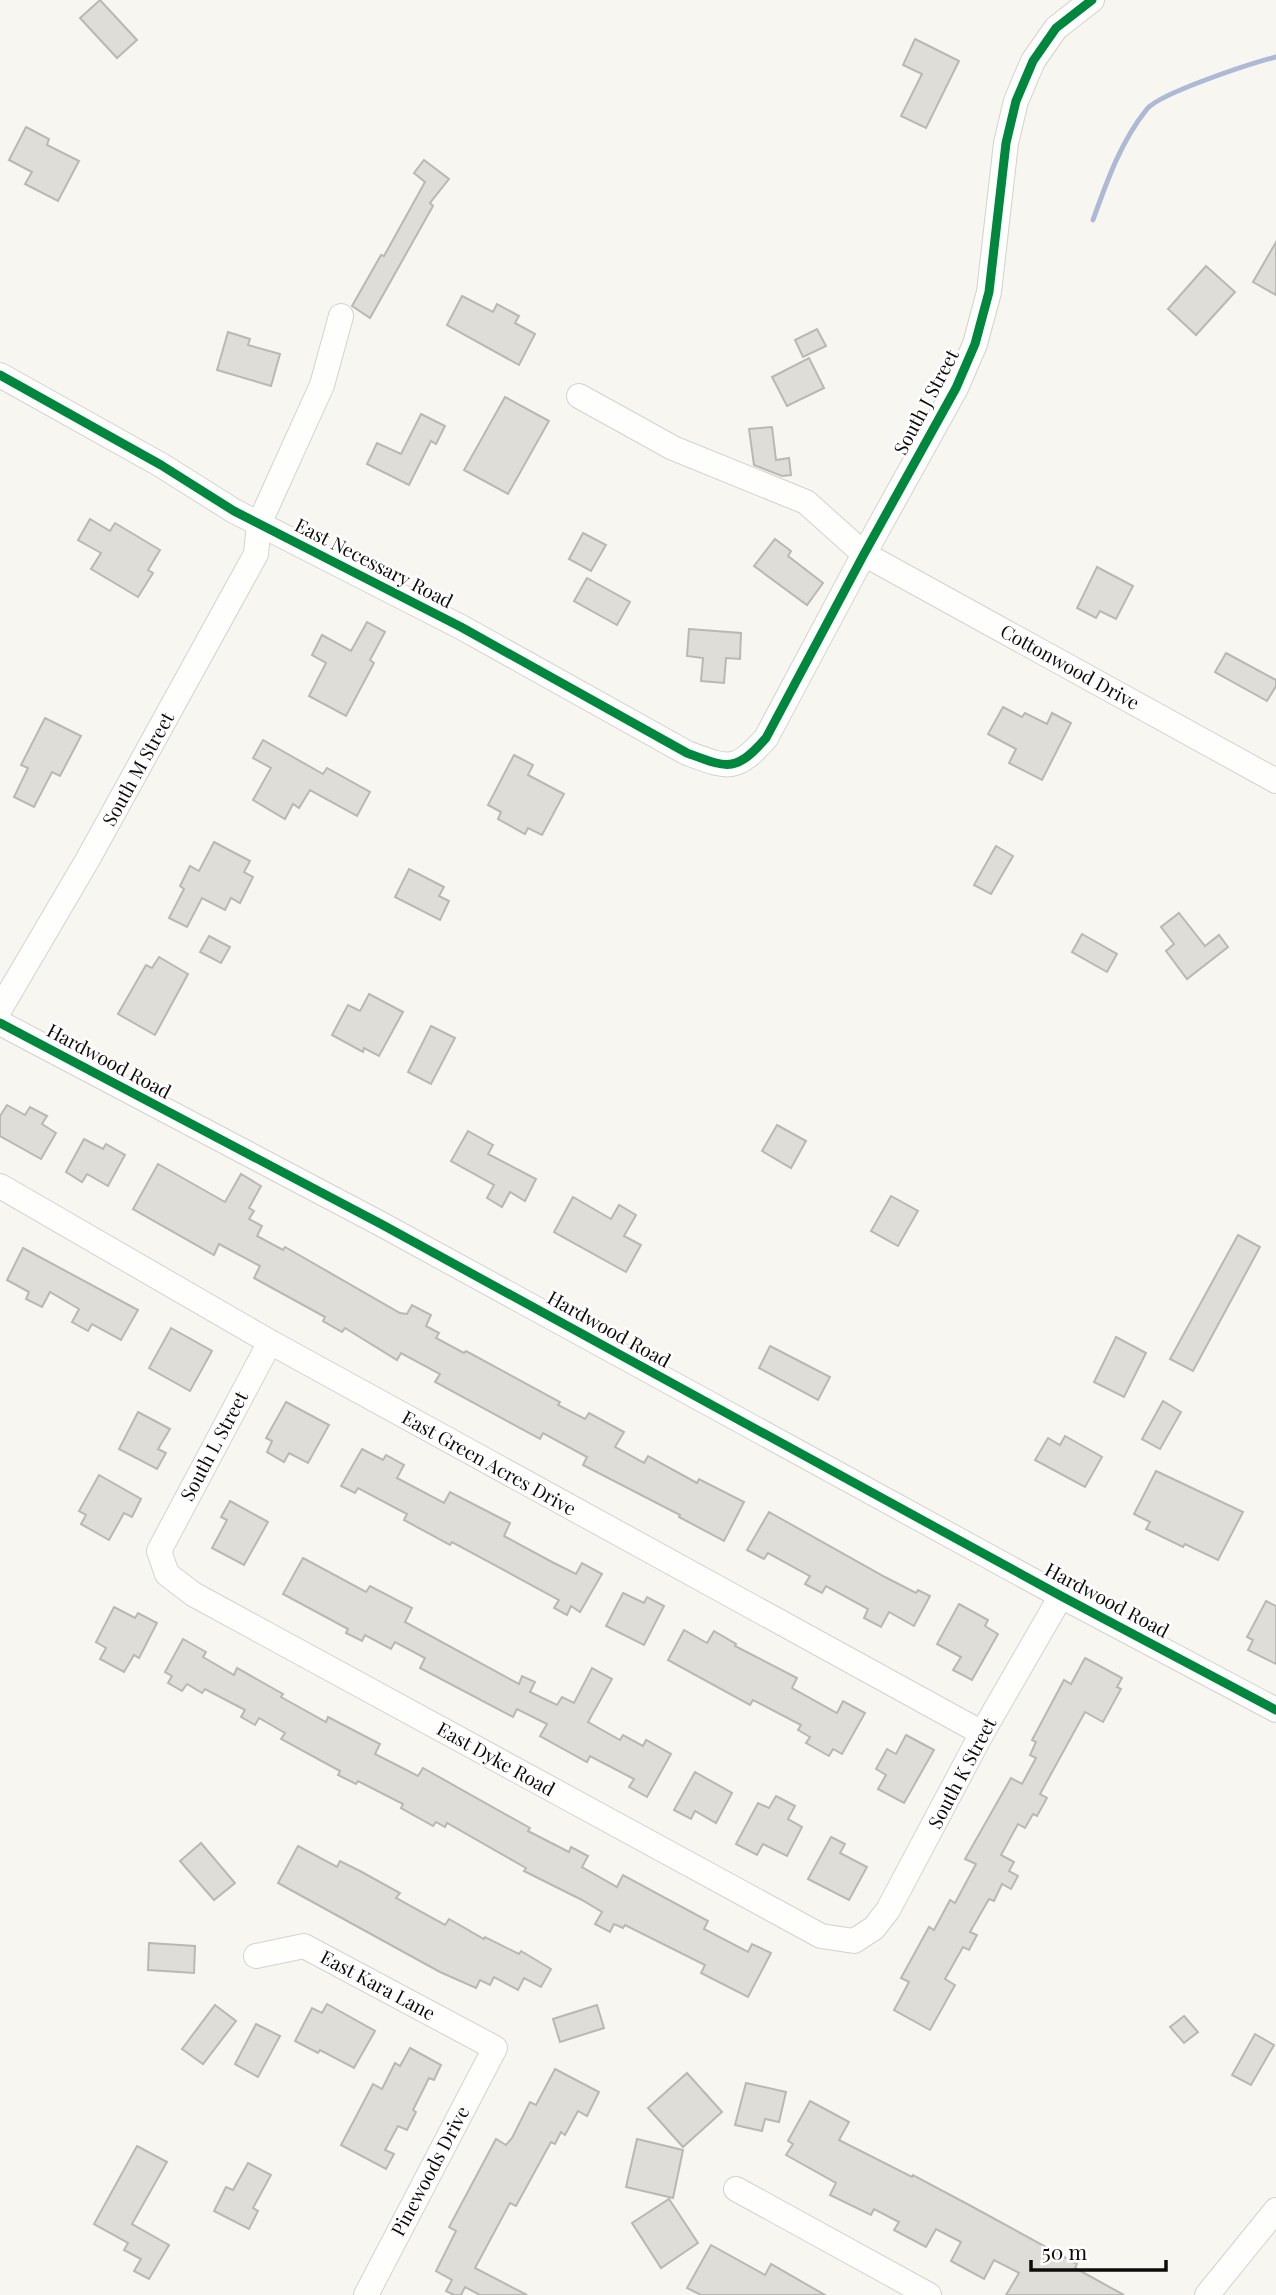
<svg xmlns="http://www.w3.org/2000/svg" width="1276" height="2295" font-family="'Playfair Display',serif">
<rect width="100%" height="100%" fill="#f8f6f0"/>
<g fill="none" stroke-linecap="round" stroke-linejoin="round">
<!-- stream -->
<path stroke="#aebad5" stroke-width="5" d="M1093 220C1107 181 1121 141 1147 109 1160 93 1252 63 1276 57"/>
</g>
<!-- building -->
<g fill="#deddd8" stroke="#bab8b4" stroke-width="2">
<path d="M100 0 137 40 117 58 80 18Z"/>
<path d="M915 39 959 61 926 128 901 116 922 74 903 65Z"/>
<path d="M26 127 49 139 47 145 79 161 58 201 25 184 32 172 9 160Z"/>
<path d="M424 160 449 179 430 203 433 206 370 318 352 306 381 255 384 256 425 182 414 173Z"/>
<path d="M1276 242V295L1253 282Z"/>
<path d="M1206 266 1235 292 1196 335 1168 309Z"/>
<path d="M462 296 493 312 497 304 519 316 515 323 535 334 519 365 447 325Z"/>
<path d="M817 329 826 346 803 357 795 340Z"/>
<path d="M228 332 250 339 248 345 280 354 271 386 217 370Z"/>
<path d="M809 358 824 388 787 406 772 377Z"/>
<path d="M505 397 549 421 508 494 464 470Z"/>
<path d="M421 414 445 426 436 444 431 441 409 485 367 464 377 443 401 454Z"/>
<path d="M772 427 776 460 789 458 791 475 782 476 754 465 749 429Z"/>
<path d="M90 519 110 531 115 523 160 550 148 570 153 573 138 597 91 569 101 553 78 540Z"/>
<path d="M583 533 606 545 591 571 569 559Z"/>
<path d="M775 539 791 551 788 556 823 583 807 605 754 566Z"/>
<path d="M1097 567 1133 586 1116 619 1100 611 1096 618 1077 608Z"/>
<path d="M587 578 630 602 617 625 574 601Z"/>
<path d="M367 622 385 632 370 660 374 663 346 716 309 696 326 663 312 655 322 635 351 651Z"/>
<path d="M689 629 741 633 740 659 726 658 724 683 701 681 703 658 687 656Z"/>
<path d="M1226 653 1276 680V686L1267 701 1215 672Z"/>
<path d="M1003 707 1022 717 1025 713 1047 724 1052 713 1071 723 1042 780 1009 763 1016 749 988 734Z"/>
<path d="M45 718 81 736 60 776 52 772 34 807 14 797 28 768 21 765Z"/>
<path d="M263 740 323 774 327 768 370 792 357 816 310 790 299 808 293 804 285 819 253 800 271 768 253 758Z"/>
<path d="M514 755 533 765 528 775 564 794 542 835 528 828 525 834 498 819 501 812 488 805Z"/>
<path d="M214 842 250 861 244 872 253 877 240 903 231 898 225 910 202 898 187 927 169 918 184 889 180 886 190 866 199 871Z"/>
<path d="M996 846 1013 856 991 894 974 885Z"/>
<path d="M409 869 444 887 439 896 449 901 440 920 395 897Z"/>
<path d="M1179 913 1205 946 1219 935 1228 947 1187 979 1166 951 1174 944 1161 927Z"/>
<path d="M1082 934 1117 954 1107 972 1072 952Z"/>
<path d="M209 936 230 947 221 963 200 952Z"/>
<path d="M159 957 188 974 155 1035 118 1014 146 965 152 968Z"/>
<path d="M369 994 403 1012 379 1056 364 1048 363 1052 332 1035 348 1005 360 1011Z"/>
<path d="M431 1026 455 1038 431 1084 408 1072Z"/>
<path d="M7 1105 25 1115 30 1107 47 1116 42 1124 56 1133 41 1159 0 1136V1116Z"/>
<path d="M777 1125 806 1141 791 1168 762 1151Z"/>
<path d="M468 1131 493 1145 488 1154 536 1179 525 1201 510 1192 502 1207 487 1198 494 1185 451 1161Z"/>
<path d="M84 1139 103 1149 106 1144 125 1155 108 1186 87 1174 82 1182 66 1172Z"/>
<path d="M158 1164 225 1202 241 1174 261 1186 249 1208 254 1211 249 1219 262 1226 257 1236 283 1250 285 1247 400 1313 407 1314 412 1305 431 1315 426 1326 439 1333 436 1338 464 1353 466 1351 560 1402 558 1405 585 1419 589 1413 624 1432 615 1447 644 1463 648 1456 697 1483 699 1479 744 1502 724 1541 679 1517 680 1515 583 1465 587 1457 543 1433 540 1439 435 1382 440 1374 401 1353 397 1360 345 1328 342 1332 323 1321 325 1317 254 1278 260 1266 219 1244 214 1255 133 1209Z"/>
<path d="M891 1196 918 1211 898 1246 871 1231Z"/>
<path d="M573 1197 611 1219 619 1205 636 1215 624 1236 641 1245 626 1272 554 1232Z"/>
<path d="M1238 1235 1260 1247 1193 1371 1170 1359Z"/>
<path d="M23 1248 138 1310 121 1340 92 1324 88 1331 72 1322 79 1309 50 1292 42 1307 26 1299 29 1292 7 1280Z"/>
<path d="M171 1328 212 1351 190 1391 149 1368Z"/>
<path d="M1116 1337 1146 1353 1124 1397 1094 1382Z"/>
<path d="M770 1346 830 1377 818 1400 759 1368Z"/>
<path d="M1163 1401 1181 1412 1160 1449 1142 1439Z"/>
<path d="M286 1402 329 1425 308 1463 289 1453 284 1462 267 1452 272 1441 266 1438Z"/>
<path d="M138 1412 170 1429 158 1449 166 1453 157 1469 119 1449Z"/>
<path d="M1065 1436 1102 1457 1085 1487 1035 1460 1048 1438 1060 1445Z"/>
<path d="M362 1449 383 1460 386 1455 404 1465 397 1478 444 1503 450 1492 510 1523 504 1536 552 1562 576 1574 582 1563 602 1574 580 1612 571 1606 567 1615 554 1608 559 1600 452 1542 450 1545 404 1520 407 1514 358 1488 355 1493 341 1486Z"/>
<path d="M1156 1471 1243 1512 1218 1560 1185 1544 1183 1547 1146 1529 1150 1522 1134 1514Z"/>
<path d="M99 1475 141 1499 132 1517 124 1513 109 1540 81 1524 86 1515 79 1511Z"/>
<path d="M230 1501 268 1522 244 1565 212 1548 227 1520 221 1517Z"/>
<path d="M769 1512 885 1577 916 1593 918 1590 930 1596 914 1626 889 1612 881 1627 864 1618 868 1609 826 1586 822 1593 805 1584 810 1576 768 1553 764 1559 747 1550Z"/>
<path d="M303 1558 366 1592 370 1586 412 1608 405 1622 519 1684 522 1676 535 1682 530 1692 557 1705 562 1697 574 1703 592 1668 612 1679 588 1722 620 1740 623 1735 643 1746 646 1740 671 1754 647 1797 629 1787 634 1779 590 1756 587 1762 540 1736 547 1724 517 1709 513 1717 420 1668 425 1658 395 1642 391 1649 365 1635 362 1641 346 1633 348 1629 283 1594Z"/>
<path d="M623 1593 644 1603 647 1597 664 1606 644 1645 606 1626Z"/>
<path d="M1266 1601 1276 1606V1664L1248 1650 1253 1640 1247 1637Z"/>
<path d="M959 1604 988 1620 985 1626 998 1634 972 1680 953 1670 961 1657 937 1644Z"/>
<path d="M114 1607 135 1618 138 1613 157 1623 139 1658 134 1655 124 1672 100 1659 106 1648 96 1642Z"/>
<path d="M684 1630 707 1643 714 1631 736 1644 735 1646 797 1678 792 1688 837 1713 843 1701 865 1713 842 1754 833 1749 829 1756 806 1743 810 1737 798 1730 801 1725 753 1700 750 1705 668 1660Z"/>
<path d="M183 1639 206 1652 203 1657 234 1675 237 1668 283 1694 281 1697 326 1722 328 1717 380 1744 375 1754 418 1776 423 1768 530 1828 528 1831 569 1852 571 1847 588 1856 582 1867 617 1887 623 1875 708 1921 704 1929 748 1952 752 1944 771 1953 748 1997 701 1973 705 1965 625 1925 623 1928 614 1924 610 1932 595 1924 602 1912 582 1900 524 1871 526 1868 447 1823 445 1827 436 1822 433 1826 401 1808 403 1804 358 1781 356 1784 338 1775 340 1771 281 1739 285 1733 259 1718 255 1725 241 1717 245 1710 205 1689 202 1693 187 1684 182 1691 168 1683 172 1676 165 1672Z"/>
<path d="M1085 1658 1122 1678 1117 1687 1121 1689 1103 1722 1085 1712 1040 1794 1047 1798 1037 1816 1033 1814 1025 1828 1018 1824 1001 1855 1014 1862 1009 1871 1018 1876 1011 1889 1002 1884 994 1901 989 1899 970 1932 977 1935 969 1950 963 1947 945 1979 955 1985 930 2030 894 2010 909 1982 901 1978 929 1927 934 1930 950 1900 955 1903 976 1864 965 1859 1011 1778 1022 1784 1036 1758 1030 1755 1036 1742 1032 1740 1064 1680 1071 1684Z"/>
<path d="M906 1735 934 1750 904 1803 878 1789 886 1775 876 1769 887 1749 896 1754Z"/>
<path d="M695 1772 732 1793 716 1823 695 1811 691 1819 674 1810Z"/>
<path d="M776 1796 795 1806 788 1819 802 1827 787 1856 763 1844 757 1855 736 1844 758 1803 769 1808Z"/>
<path d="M831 1837 845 1844 840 1853 867 1867 849 1900 808 1879Z"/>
<path d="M201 1843 235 1883 214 1900 180 1861Z"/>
<path d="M298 1846 337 1867 340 1861 360 1871 400 1893 396 1898 445 1925 449 1919 484 1939 485 1937 519 1954 521 1951 551 1969 541 1987 524 1978 518 1990 494 1977 490 1985 480 1980 476 1988 440 1972 278 1883Z"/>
<path d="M149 1943 195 1946 194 1973 148 1970Z"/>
<path d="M327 2004 375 2031 354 2068 320 2050 318 2053 295 2041 312 2008 322 2013Z"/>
<path d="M215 2005 236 2021 203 2064 182 2049Z"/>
<path d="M597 2005 604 2028 560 2042 553 2019Z"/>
<path d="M1184 2016 1198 2032 1184 2043 1170 2027Z"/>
<path d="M256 2024 280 2036 258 2077 235 2064Z"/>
<path d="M1255 2034 1274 2045 1251 2085 1232 2075Z"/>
<path d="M410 2048 441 2065 434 2080 429 2078 413 2110 416 2112 407 2130 398 2126 385 2150 394 2154 386 2169 341 2145 373 2084 382 2089 395 2063 400 2066Z"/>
<path d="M555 2069 599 2092 587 2116 578 2111 565 2135 561 2132 555 2144 551 2142 516 2206 510 2203 475 2268 527 2295H480L465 2287 461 2295H454L446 2291 452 2280 436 2271 456 2231 449 2227 496 2139 506 2145 512 2138 530 2102 536 2105Z"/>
<path d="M687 2073 722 2112 683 2147 648 2108Z"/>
<path d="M746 2083 786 2092 779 2122 765 2119 762 2131 735 2125Z"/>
<path d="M810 2101 849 2122 839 2140 912 2177 913 2175 971 2206 1077 2264 1075 2268 1124 2295H1006L1019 2273 994 2260 984 2279 951 2261 961 2242 936 2229 926 2247 894 2230 899 2222 874 2209 871 2215 830 2195 836 2183 786 2155 793 2144 788 2141Z"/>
<path d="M637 2139 683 2150 673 2198 626 2187Z"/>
<path d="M137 2146 167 2162 132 2224 169 2245 149 2279 134 2271 141 2259 124 2250 128 2243 94 2224Z"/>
<path d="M248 2163 271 2175 253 2208 258 2211 249 2229 214 2211 226 2187 233 2190Z"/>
<path d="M669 2199 698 2243 661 2268 632 2223Z"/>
<path d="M711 2245 765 2275 771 2264 825 2295H701L687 2288Z"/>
</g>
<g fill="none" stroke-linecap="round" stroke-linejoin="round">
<defs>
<g id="minor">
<path d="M0 375 161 465 234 511 461 627 687 753C728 768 735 773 766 738L864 554 956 388 975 344 989 292 1006 143 1016 101 1033 61 1056 28 1092 0"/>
<path d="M579 396 673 448 806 502 864 554 1276 781"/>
<path d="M0 1009 88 859 256 554 259 524 322 385 341 316"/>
<path d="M0 1023 381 1224 1061 1596 1276 1710"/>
<path d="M0 1186 270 1342 982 1733"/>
<path d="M270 1342 159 1551 167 1574 193 1594 821 1936 854 1941 874 1928 888 1910 982 1733 1061 1596"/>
<path d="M256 1956 304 1946 495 2048 366 2295"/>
<path d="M736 2189 929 2295"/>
<path d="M1207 2295 1276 2210"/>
</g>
</defs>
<!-- minor casing -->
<use href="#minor" stroke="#d4d2ce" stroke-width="26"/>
<!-- minor -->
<use href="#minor" stroke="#fefefd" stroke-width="24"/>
<defs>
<g id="cycleway">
<path d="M0 375 161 465 234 511 461 627 687 753C728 768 735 773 766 738L864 554 956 388 975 344 989 292 1006 143 1016 101 1033 61 1056 28 1092 0"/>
<path d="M0 1023 381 1224 1061 1596 1276 1710"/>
</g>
</defs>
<!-- cycleway casing -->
<use href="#cycleway" stroke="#fff" stroke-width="13"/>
<!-- cycleway -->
<use href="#cycleway" stroke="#00873e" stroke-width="9"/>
</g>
<g text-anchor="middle" stroke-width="5" stroke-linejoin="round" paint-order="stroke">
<!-- street labels -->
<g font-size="19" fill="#0d0c09" stroke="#fff">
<text transform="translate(926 402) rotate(-62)" y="7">South J Street</text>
<text transform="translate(374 563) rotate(27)" y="7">East Necessary Road</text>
<text transform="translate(1070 667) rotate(29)" y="7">Cottonwood Drive</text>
<text transform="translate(138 769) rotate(-61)" y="7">South M Street</text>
<text transform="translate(109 1061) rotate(28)" y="7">Hardwood Road</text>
<text transform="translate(609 1329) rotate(29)" y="7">Hardwood Road</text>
<text transform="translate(214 1446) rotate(-62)" y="7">South L Street</text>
<text transform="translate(489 1463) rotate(29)" y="7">East Green Acres Drive</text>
<text transform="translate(1107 1600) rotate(28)" y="7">Hardwood Road</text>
<text transform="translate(496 1759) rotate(29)" y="7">East Dyke Road</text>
<text transform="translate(962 1773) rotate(-62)" y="7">South K Street</text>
<text transform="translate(378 1985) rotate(28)" y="7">East Kara Lane</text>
<text transform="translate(430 2171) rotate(-62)" y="7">Pinewoods Drive</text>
</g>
</g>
<!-- scale -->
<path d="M1031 2260v10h135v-10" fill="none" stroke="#0d0c09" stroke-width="3.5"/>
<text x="1042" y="2260" font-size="21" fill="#0d0c09" stroke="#ffffff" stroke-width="5" paint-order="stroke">50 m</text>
</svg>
